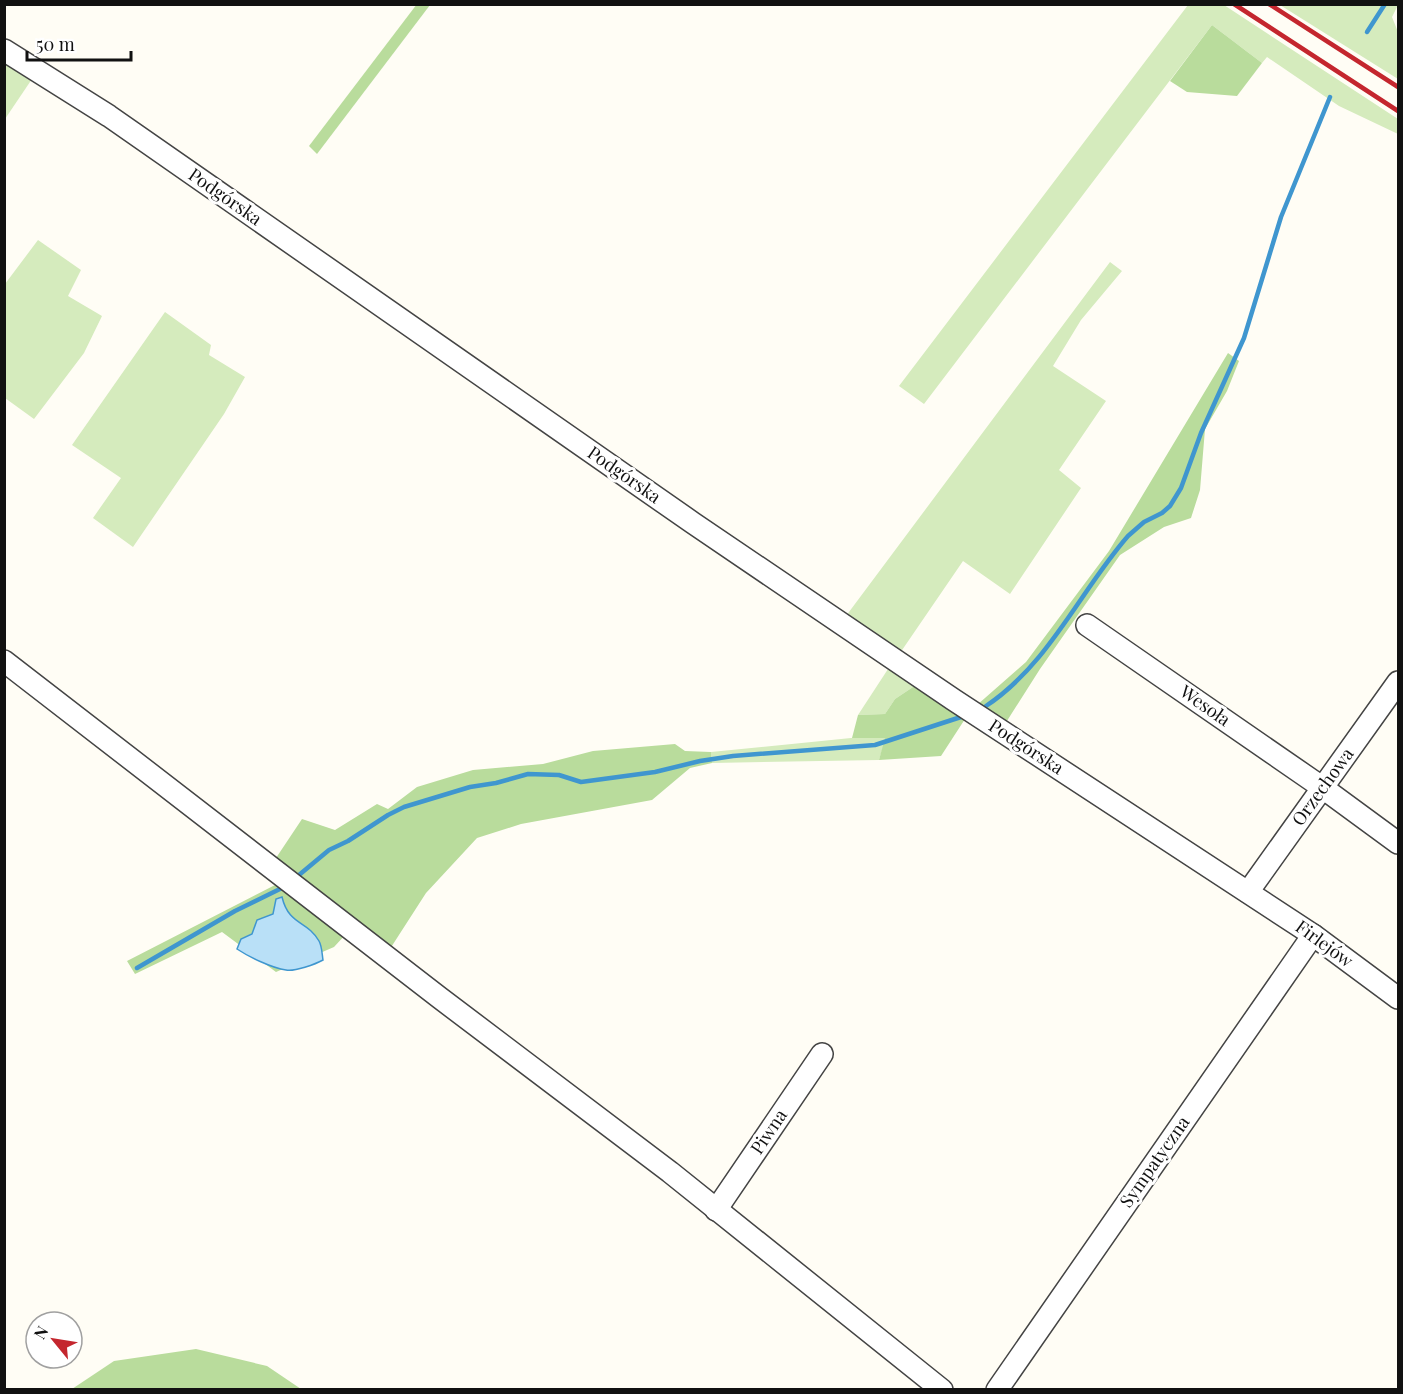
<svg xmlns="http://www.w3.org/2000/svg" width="1403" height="1394" font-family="'Playfair Display',serif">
<rect width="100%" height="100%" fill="#fffdf5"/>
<!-- green -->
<g fill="#d5ebbd">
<path d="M1188 5H1224L1398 119V134L1339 106 1267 57 1262 63 1212 25 924 404 899 386Z"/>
<path d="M1280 5H1398L1392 17 1398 32V79Z"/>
<path d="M5 58 34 76 5 119Z"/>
<path d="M38 240 81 270 68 296 102 316 84 353 34 419 5 398V284Z"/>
<path d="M1110 262 1122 271 1081 320 1053 366 1106 401 1059 470 1081 488 1010 594 963 561 898 656 843 620Z"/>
<path d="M165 312 211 345 209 355 245 377 224 414 133 547 93 518 121 478 72 445Z"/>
<path d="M890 666 916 685 895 699 885 714 858 715Z"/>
<path d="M851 738H886L879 760 712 763 711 752Z"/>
</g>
<!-- forest -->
<g fill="#b9dc9c">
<path d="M417 4 430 5 317 154 309 146Z"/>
<path d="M1212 25 1262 63 1237 96 1187 92 1170 81Z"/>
<path d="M1228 353 1239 361 1227 391 1205 429 1200 490 1191 518 1164 527 1120 555 1040 669 1005 724 977 705 1026 662 1109 551Z"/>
<path d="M916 685 965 719 941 756 879 760 885 738H852L858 715 885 714 895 699Z"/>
<path d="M675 744 685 751 711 752 712 763 690 768 652 800 521 824 477 838 426 893 388 952 274 861 302 819 335 830 377 804 388 809 417 787 473 770 543 764 593 751Z"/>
<path d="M277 884 346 934 334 947 276 972 222 932 135 974 127 961Z"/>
<path d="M196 1349 267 1366 301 1389H72L114 1361Z"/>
</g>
<!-- water -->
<path fill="#b9e0f7" stroke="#3f96cf" stroke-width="1.5" d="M282 897C289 926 307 920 319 941 322 946 322 954 323 960 316 964 294 972 286 970 272 968 249 957 237 949L241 939 252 934 257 920 273 914 276 899Z"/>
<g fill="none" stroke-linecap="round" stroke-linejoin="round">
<!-- stream -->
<g stroke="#3f96cf" stroke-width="4.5">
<path d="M1367 32 1385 4"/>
<path d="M986 706C1049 664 1080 591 1128 536L1144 522 1162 513 1170 506 1181 488 1201 433 1244 338 1281 217 1330 97"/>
<path d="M299 875 329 850 348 841 388 815 404 807 470 787 496 783 528 774 559 775 581 782 655 772 700 761 733 756 875 745 964 716"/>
<path d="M137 968 235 911 284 887"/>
</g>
<defs>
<g id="minor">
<path d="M4 50 109 116 693 523 954 700 1313 935 1398 998"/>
<path d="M1087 625 1323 788 1398 843"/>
<path d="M4 661 440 998 670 1172 942 1390"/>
<path d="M1248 892 1398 682"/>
<path d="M716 1210 822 1054"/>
<path d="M997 1390 1313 935"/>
</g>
</defs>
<!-- minor casing -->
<use href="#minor" stroke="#444" stroke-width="24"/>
<!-- minor -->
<use href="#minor" stroke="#fff" stroke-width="21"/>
<!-- rail -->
<g stroke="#c4262e" stroke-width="4.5">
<path d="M1234 4 1398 111"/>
<path d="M1269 4 1398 87"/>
</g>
</g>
<g text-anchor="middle" stroke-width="6" stroke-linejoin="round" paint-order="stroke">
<!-- street labels -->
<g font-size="18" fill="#111" stroke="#fff">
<text transform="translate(225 197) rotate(35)" y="6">Podgórska</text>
<text transform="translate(624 475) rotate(35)" y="6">Podgórska</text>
<text transform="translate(1205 706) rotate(35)" y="6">Wesoła</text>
<text transform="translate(1026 747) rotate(33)" y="6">Podgórska</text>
<text transform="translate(1323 787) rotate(-54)" y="6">Orzechowa</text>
<text transform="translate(1324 944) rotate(36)" y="6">Firlejów</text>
<text transform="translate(769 1132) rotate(-56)" y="6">Piwna</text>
<text transform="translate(1155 1162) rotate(-55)" y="6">Sympatyczna</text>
</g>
</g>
<!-- border -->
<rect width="1403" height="1394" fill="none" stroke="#111111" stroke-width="12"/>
<!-- north arrow -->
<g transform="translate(54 1340) rotate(300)"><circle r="28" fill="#ffffff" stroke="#a0a0a0" stroke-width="1.5"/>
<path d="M0-4.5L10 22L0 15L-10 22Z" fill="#c4262e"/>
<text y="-9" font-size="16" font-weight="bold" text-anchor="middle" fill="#111111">N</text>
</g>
<!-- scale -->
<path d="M27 51v9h104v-9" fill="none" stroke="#111111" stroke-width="3"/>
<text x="36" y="51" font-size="18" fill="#111111" stroke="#ffffff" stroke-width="4.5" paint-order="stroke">50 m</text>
</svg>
